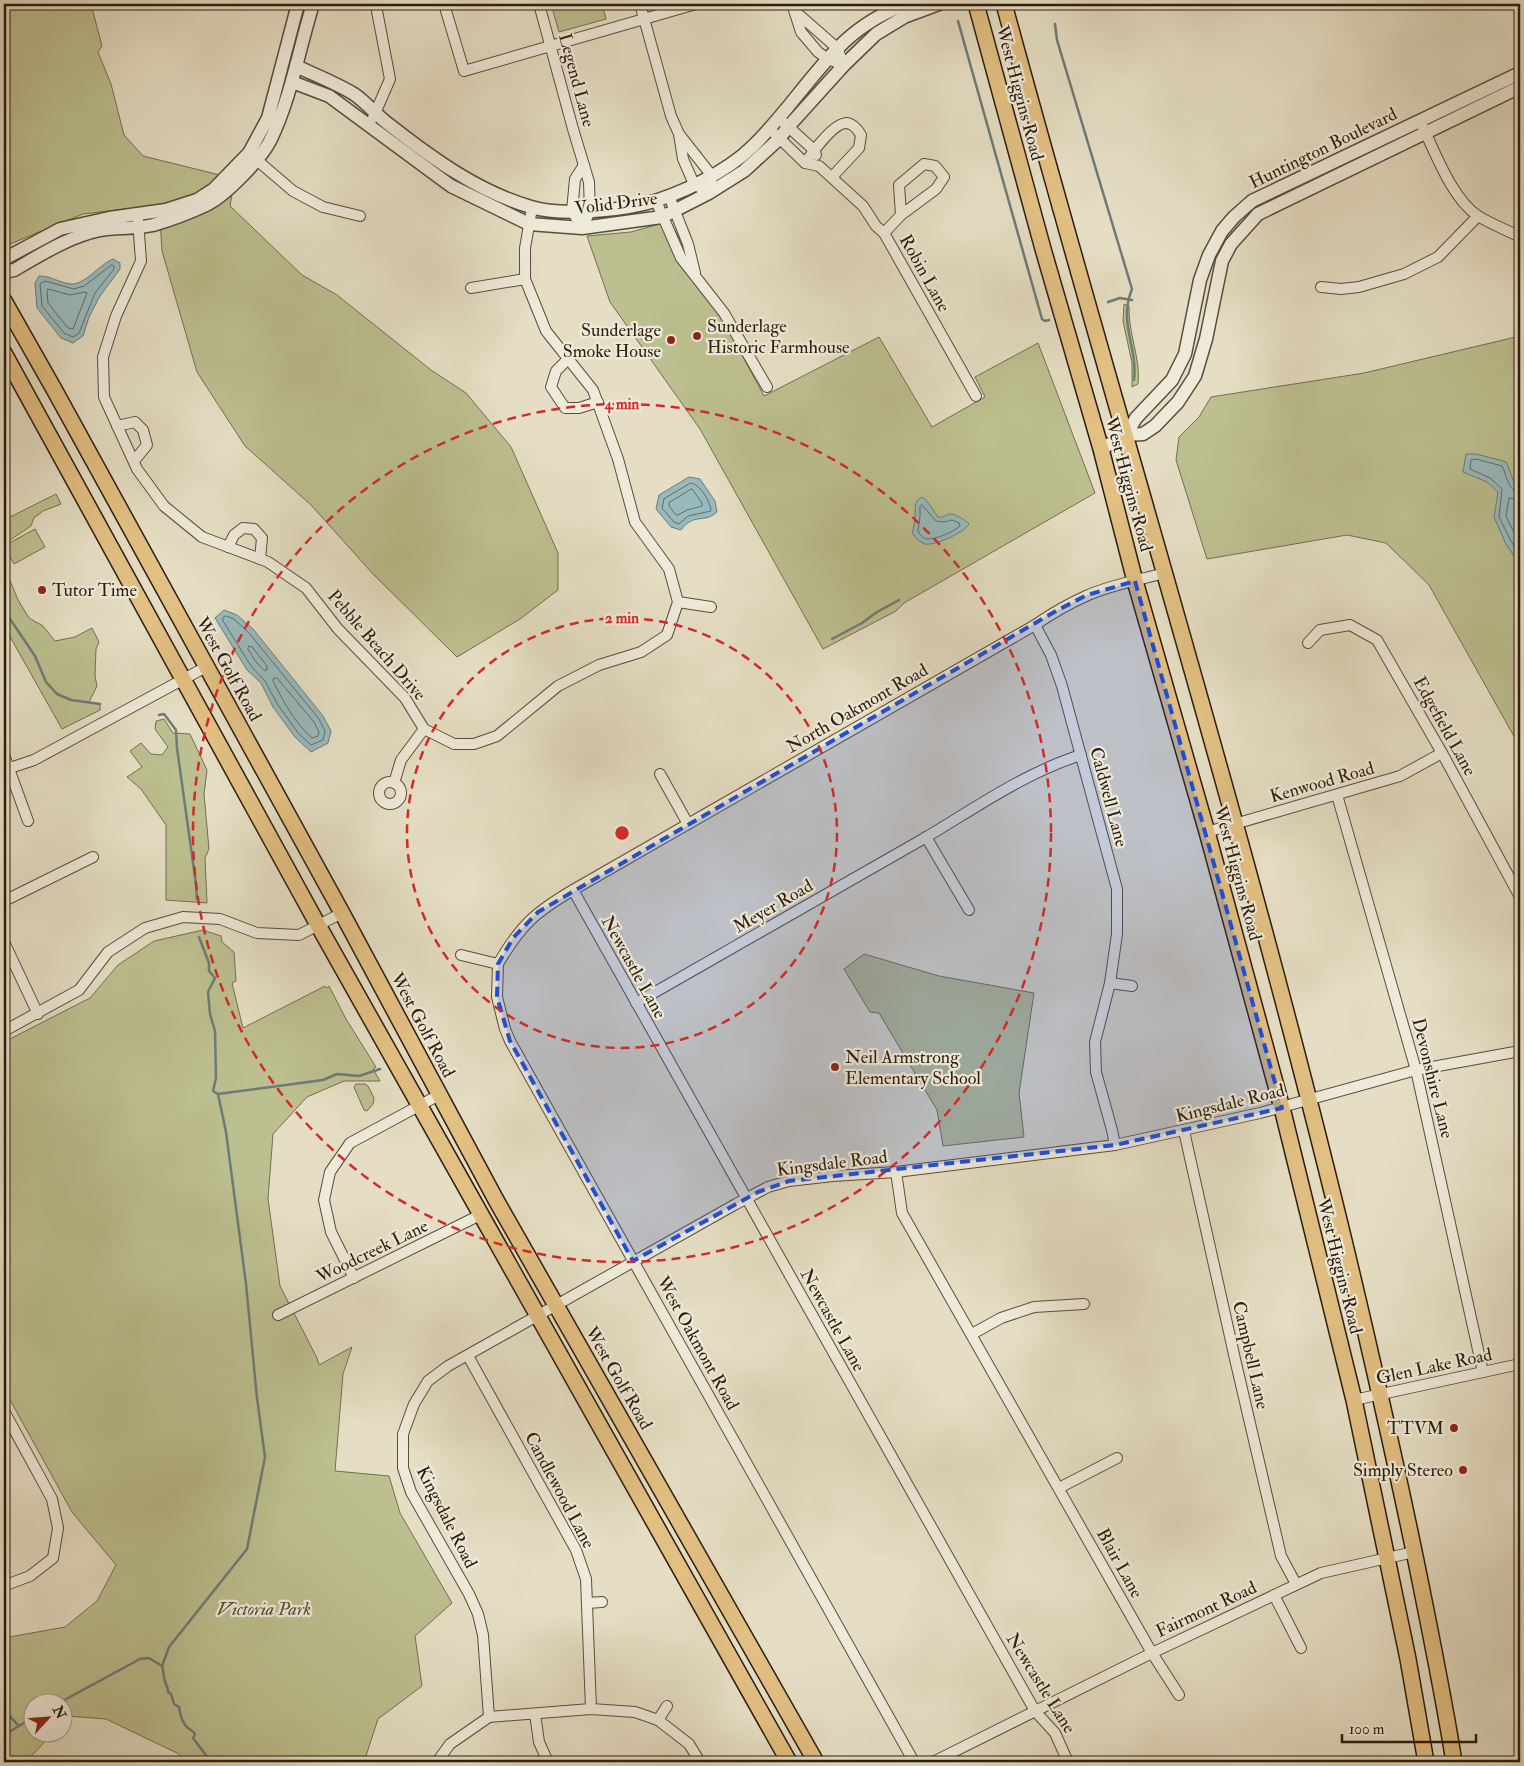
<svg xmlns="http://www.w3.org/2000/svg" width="1524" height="1766" font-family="'IM FELL Double Pica',serif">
<rect width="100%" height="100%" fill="#e5dec4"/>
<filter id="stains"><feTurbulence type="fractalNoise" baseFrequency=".004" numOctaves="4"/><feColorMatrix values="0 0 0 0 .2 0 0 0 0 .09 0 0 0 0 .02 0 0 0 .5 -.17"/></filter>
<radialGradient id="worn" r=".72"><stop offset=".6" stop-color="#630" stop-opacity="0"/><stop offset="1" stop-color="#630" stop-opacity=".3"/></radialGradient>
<!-- green -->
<g fill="#bcbf8f" stroke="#746e4e">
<path d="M4 4H91L102 46 98 52 111 84 124 135 143 156 220 175 232 194 230 206 302 275 337 295 431 370 466 393 511 447 558 553V590L520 619 457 657 373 574 311 505 245 446 197 372 162 251 159 205 83 214 10 244 4 233Z"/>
<path d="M551 4H602L606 19 559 32Z"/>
<path d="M670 221 764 396 879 337 932 427 985 397 975 377 1038 343 1095 493 904 603 896 611 823 649 700 429 610 302 587 236 631 232Z"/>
<path d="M1124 304 1129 306C1128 333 1141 359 1138 384L1132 387V363L1123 321Z"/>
<path d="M1520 336V747L1429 585 1386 543 1347 535 1207 559 1176 460 1179 437 1199 417 1211 397 1364 373Z"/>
<path d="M56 494 61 504 43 511 34 518 31 526 4 544V520Z"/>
<path d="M35 529 45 547 14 564 4 546Z"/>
<path d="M4 566 18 600 29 618 43 626 55 641 75 637 92 628 99 642 96 649 95 676 97 686 89 702 100 704V710L62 729 4 626Z"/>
<path d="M164 719 173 733 190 734 207 770 204 794 209 849 205 858 207 903 166 900V825L141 789 127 777 142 767 130 751 141 743 151 754 162 755 168 747 155 729 156 721Z"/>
<path d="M203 930 221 936 222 942 234 952 236 981 232 983 243 1028 325 986 327 988 329 986 346 1019 376 1067 373 1069 380 1081H344L307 1097 273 1134 268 1199 280 1286 317 1358 319 1365 352 1347 343 1374 335 1471 389 1476 400 1513 452 1603 415 1636 422 1686 378 1719 364 1762H187L177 1753 106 1719 67 1716 63 1722 62 1704H32V1734H52L26 1762H4V1638L65 1627 97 1601 116 1565 72 1512 4 1389V1042L90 998 118 965 154 941Z"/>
<path d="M864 954 939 976 1034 993 1019 1093 1024 1137 943 1146 937 1110 879 1013 870 1012 844 969Z"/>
<path d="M356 1084H365L368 1086 374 1098 373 1104 367 1111 364 1110 354 1087Z"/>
</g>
<!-- water -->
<g fill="#99babd" stroke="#6e7b77">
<path d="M113 259 120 263V269L100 296 89 317 83 336 73 343 61 338 37 308 35 283 39 276C51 276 60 283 71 284 85 285 100 264 113 259Z"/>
<path d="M1466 454H1476L1496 459 1506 462 1508 466 1513 480 1520 491V565L1506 544 1494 517 1498 492 1487 482 1463 472Z"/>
<path d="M689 477 700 479 715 501 717 512C705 524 694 512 681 530L671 527 656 509 659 495Z"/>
<path d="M922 497 926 500 938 517C944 518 945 515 950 514 956 514 965 520 969 524 964 533 934 546 925 544 919 542 915 537 912 533 914 527 915 521 915 516 916 507 913 502 922 497Z"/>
<path d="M224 610 237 615 253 629 323 716 331 731 328 743 311 752 295 737 273 707 261 683 247 670 215 618Z"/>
</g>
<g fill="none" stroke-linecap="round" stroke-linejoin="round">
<!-- shore -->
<g stroke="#636b65" stroke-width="1">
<path d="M112 265 114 266V269L95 293 79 333 73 337 64 333 42 306 40 284 45 281 74 289 84 286Z"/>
<path d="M48 289 70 295 85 292 87 293 73 329 68 328 48 303 47 292Z"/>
<path d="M691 483C701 485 710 501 711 511L688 516 679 524 674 522 662 508 664 499Z"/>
<path d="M692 489 702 503V506L687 510 678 515H676L669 506V503Z"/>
<path d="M1520 493C1508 492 1507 475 1502 466L1476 459 1471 460 1470 469 1490 478 1502 489 1499 517 1511 541 1520 556"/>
<path d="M1520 500 1509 498 1506 516 1520 545"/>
<path d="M922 505 936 521 944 522 952 520 959 523 960 526C953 532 937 539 928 539 923 539 920 535 918 531L920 516V507Z"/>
<path d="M226 616 234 619 249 633 319 719 325 731 323 740 311 745 299 734 278 705 265 681 251 666 223 621V618Z"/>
<path d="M249 646 252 647 267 666V670H264L256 662 248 649Z"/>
<path d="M274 678H277L314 722 319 732 318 736 312 738C295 723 283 701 273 681Z"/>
</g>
<!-- stream -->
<g stroke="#6e7b77" stroke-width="2.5">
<path d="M958 21 1042 319 1045 321 1049 320"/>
<path d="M1055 24 1057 40 1132 289C1118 323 1138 347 1134 380"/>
<path d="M1108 302 1120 298 1132 300"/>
<path d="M4 610 35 656 46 682 57 694 71 700 100 704"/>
<path d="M832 639 862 623 877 612 899 600"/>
<path d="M159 715 164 714 176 730 177 748 196 884 197 899"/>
<path d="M199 937 209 963V971L215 978 208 992 210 1014 215 1031 216 1078 213 1091 218 1094 226 1132 246 1284 257 1398 265 1457 247 1549 169 1647 162 1666C164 1671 163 1676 165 1681 166 1686 168 1686 168 1692L171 1694 174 1704 179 1707C180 1714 183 1724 188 1728 191 1730 194 1732 195 1734L193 1738 211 1762"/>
<path d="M218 1094 323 1080 337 1074 359 1076 380 1069"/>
<path d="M57 1704 140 1659 149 1658 162 1666"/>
<path d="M4 1710 19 1726"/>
<path d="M4 1735 32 1718"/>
</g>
<defs>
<g id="minor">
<path d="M444 4 464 71 696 4"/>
<path d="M539 4 573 129 589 182 590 211 582 228"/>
<path d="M640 4 671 116 679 134 712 176 709 193 694 184 683 159 679 134"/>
<path d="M792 4 801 32 818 52 828 59 844 65"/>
<path d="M797 13 837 48 844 65"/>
<path d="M373 118 390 79 377 11V4"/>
<path d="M1420 121C1434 149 1451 198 1478 216 1491 224 1507 230 1520 237"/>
<path d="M783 122 814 150 816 155"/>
<path d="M774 133 805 163 819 166 863 206 876 226 884 233 976 396"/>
<path d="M251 155 293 191 323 207 360 216"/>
<path d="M805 163C812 153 834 122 847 123 854 124 858 130 861 135L859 148 832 177"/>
<path d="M669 196 688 244 695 273"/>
<path d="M656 201 681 258 724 313 767 387"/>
<path d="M138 220 141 261 116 316 103 357 104 397 137 469 164 506 202 537 268 562 306 588 338 629 405 698 424 729 454 744H474L497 736 558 686 599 665 641 652 667 635 678 602 669 569 635 522 618 459 593 390 546 331 525 279V248L532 208"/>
<path d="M582 228 572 211 575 179 584 165"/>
<path d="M884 233 901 215 936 189 944 177 935 166 924 164 899 185 901 215"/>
<path d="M1321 287 1341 289 1359 287 1404 274 1438 257 1478 216"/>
<path d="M471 288 525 279"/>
<path d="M568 359 556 371 551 387 565 408H579L598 402"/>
<path d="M117 426 135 422 143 430 147 445 134 461"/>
<path d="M228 547 234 535 243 528 254 529 262 538 260 559"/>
<path d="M678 602 711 607"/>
<path d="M1035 625 1051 655 1062 686 1117 889V934L1110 983 1095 1042 1096 1072 1112 1130 1115 1145"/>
<path d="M1308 643 1320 630 1350 625 1377 640 1442 753 1520 897"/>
<path d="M4 755 28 821"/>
<path d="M4 770 34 760 206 667"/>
<path d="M660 774 688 824"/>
<circle cx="390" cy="793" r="11"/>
<path d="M394 783 401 760 424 729"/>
<path d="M1337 795 1416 1070 1483 1372"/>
<path d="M1207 832 1400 776 1442 753"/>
<path d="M926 837 969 910"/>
<path d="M573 890 1035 1711 1055 1733 1068 1762"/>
<path d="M4 901 93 857"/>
<path d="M4 942 38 1014"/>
<path d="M461 955 498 964 497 997 505 1029 510 1041 914 1762"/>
<path d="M498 964C521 925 534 913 573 890L1035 625C1051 614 1068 604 1086 596 1110 585 1139 580 1165 573"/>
<path d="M1110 983 1132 986"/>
<path d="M636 1003C731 948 827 894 923 839 974 809 1024 773 1081 755"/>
<path d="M4 1031 79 990 108 952 145 928 183 917 220 919 257 933 299 935 342 913"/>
<path d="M1184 1131 1235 1359 1281 1556 1296 1584"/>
<path d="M896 1172 902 1213 1152 1653 1179 1695"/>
<path d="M354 1278 331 1232 324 1200 330 1172 350 1143 439 1095"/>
<path d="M278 1315 480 1215"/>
<path d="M972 1334 1001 1318 1034 1307 1084 1304"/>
<path d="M468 1356 576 1550 586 1579 591 1709"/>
<path d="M1354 1400 1520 1364"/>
<path d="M4 1411 52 1499 58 1528 53 1558 30 1576 6 1585 4 1584"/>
<path d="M1059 1488 1117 1458"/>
<path d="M1274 1595 1301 1648"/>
<path d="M587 1603 602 1602"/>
<path d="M535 1714 539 1742 548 1762"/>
<path d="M489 1717 483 1635 478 1614 469 1594 411 1492 403 1468V1434L414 1404 428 1381 448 1366 736 1204 768 1187 789 1181 833 1176 896 1172 1115 1145 1260 1113 1416 1070 1520 1051"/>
<path d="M658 1720 667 1706"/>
<path d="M437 1762 450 1744 489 1717 591 1709 635 1712 658 1720 689 1744 700 1762"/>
<path d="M933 1762 1152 1653 1321 1573 1414 1552"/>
</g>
<g id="tertiary">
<path d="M296 66C315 75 336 83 354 94 367 103 378 117 391 126 433 159 479 192 531 207 560 216 614 211 644 204 679 195 727 172 753 146 784 116 807 80 837 49 856 29 880 14 906 4"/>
<path d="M292 82 329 96 451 186 529 224 582 228 662 217 709 193 744 171 779 139 788 127 844 65 876 34 904 17 939 4"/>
<path d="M4 259 60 229 109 218 166 210 197 200 214 189 249 153 268 118 298 4"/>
<path d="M4 272 14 270C42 254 68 237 100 230 117 227 135 229 153 225 170 220 189 213 206 205 225 196 260 160 270 141 291 98 299 49 313 4"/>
<path d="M1126 435 1136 418 1172 380 1185 354 1200 280 1209 255 1222 231 1234 217 1252 201 1520 73"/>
<path d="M1101 449 1126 435 1143 434 1155 426 1178 402 1195 376 1206 339 1222 261 1231 244 1258 214 1520 87"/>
</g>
<g id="primary">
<path d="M976 4 1043 249 1101 449 1135 581 1207 832 1282 1108 1354 1400 1408 1659 1426 1762"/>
<path d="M1004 4C1117 421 1246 833 1347 1253 1371 1354 1394 1455 1415 1556 1429 1625 1443 1693 1454 1762"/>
<path d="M4 301 55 391 342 913 496 1200 816 1762"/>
<path d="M4 353 318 925 789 1762"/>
</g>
</defs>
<!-- minor casing -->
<use href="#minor" stroke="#5b4c3b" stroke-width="12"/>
<!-- tertiary casing -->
<use href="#tertiary" stroke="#5b4c3b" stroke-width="15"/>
<!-- primary casing -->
<use href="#primary" stroke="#2d1c0d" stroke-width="18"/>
<!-- minor -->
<use href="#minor" stroke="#eeead9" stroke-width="10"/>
<!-- tertiary -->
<use href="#tertiary" stroke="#eeead9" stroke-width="12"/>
<!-- primary -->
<use href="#primary" stroke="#e2bf82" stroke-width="15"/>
</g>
<!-- marked area -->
<path fill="#1d4ed8" fill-opacity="0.2" stroke="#1d4ed8" stroke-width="4" stroke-dasharray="10 6" stroke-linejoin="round" d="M1135 581 1282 1108 1115 1145 789 1181 758 1192 633 1261 510 1041 497 997 498 964 513 938 538 912 1056 611 1087 595Z"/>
<!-- distance rings -->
<g fill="none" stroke="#d62828" stroke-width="2.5" stroke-dasharray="9 6">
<circle cx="622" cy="833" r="215"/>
<circle cx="622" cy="833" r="429"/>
</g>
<!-- markers -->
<g fill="#8f2418" stroke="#eeead9" stroke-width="2">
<circle cx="697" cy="336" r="5"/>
<circle cx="671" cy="340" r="5"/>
<circle cx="42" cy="590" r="5"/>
<circle cx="835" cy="1067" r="5"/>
<circle cx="1454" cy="1428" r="5"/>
<circle cx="1463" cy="1470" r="5"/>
</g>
<g text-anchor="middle" stroke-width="4.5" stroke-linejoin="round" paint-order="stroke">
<!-- street labels -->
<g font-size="18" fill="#2d1c0d" stroke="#eeead9">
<text transform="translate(577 80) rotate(75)" y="6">Legend Lane</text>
<text transform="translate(1020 93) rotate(75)" y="6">West Higgins Road</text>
<text transform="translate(1323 148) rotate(-26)" y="6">Huntington Boulevard</text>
<text transform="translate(616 203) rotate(-7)" y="6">Volid Drive</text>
<text transform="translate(925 273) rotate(61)" y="6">Robin Lane</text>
<text transform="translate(1129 484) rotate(75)" y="6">West Higgins Road</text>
<text transform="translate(377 645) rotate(49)" y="6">Pebble Beach Drive</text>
<text transform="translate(229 669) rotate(61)" y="6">West Golf Road</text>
<text transform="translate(857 708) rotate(-30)" y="6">North Oakmont Road</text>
<text transform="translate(1445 726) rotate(61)" y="6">Edgefield Lane</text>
<text transform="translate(1322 782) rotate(-16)" y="6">Kenwood Road</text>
<text transform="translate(1109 797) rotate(75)" y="6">Caldwell Lane</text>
<text transform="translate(1238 873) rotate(75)" y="6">West Higgins Road</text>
<text transform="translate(773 906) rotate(-30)" y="6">Meyer Road</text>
<text transform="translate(634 967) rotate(61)" y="6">Newcastle Lane</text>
<text transform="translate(423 1025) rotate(62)" y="6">West Golf Road</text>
<text transform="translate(1433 1078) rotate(76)" y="6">Devonshire Lane</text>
<text transform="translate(1230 1103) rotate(-14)" y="6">Kingsdale Road</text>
<text transform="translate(832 1163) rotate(-7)" y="6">Kingsdale Road</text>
<text transform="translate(372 1251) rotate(-26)" y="6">Woodcreek Lane</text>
<text transform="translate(1340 1266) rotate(76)" y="6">West Higgins Road</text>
<text transform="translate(833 1320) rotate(61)" y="6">Newcastle Lane</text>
<text transform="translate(698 1343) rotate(61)" y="6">West Oakmont Road</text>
<text transform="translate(1251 1355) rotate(77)" y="6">Campbell Lane</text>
<text transform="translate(1434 1366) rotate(-12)" y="6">Glen Lake Road</text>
<text transform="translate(619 1378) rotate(60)" y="6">West Golf Road</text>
<text transform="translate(560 1490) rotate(62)" y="6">Candlewood Lane</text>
<text transform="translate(447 1517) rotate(63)" y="6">Kingsdale Road</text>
<text transform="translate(1120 1563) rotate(61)" y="6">Blair Lane</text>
<text transform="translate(1206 1609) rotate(-25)" y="6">Fairmont Road</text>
<text transform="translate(1041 1683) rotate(58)" y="6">Newcastle Lane</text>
</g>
<!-- poi labels -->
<g font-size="18" fill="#2d1c0d" stroke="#eeead9" text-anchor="start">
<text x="707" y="332">Sunderlage<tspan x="707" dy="21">Historic Farmhouse</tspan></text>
<text x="661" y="336" text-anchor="end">Sunderlage<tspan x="661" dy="21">Smoke House</tspan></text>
<text x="52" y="596">Tutor Time</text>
<text x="845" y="1063">Neil Armstrong<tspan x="845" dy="21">Elementary School</tspan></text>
<text x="1444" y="1434" text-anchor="end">TTVM</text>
<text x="1453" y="1476" text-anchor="end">Simply Stereo</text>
</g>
<!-- park labels -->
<g font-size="18" font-style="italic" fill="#584d34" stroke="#eeead9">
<text x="264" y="1615">Victoria Park</text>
</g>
</g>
<circle cx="622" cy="833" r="8" fill="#d62828" stroke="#eeead9" stroke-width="2.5"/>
<g font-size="15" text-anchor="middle" font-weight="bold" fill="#d62828" stroke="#eeead9" stroke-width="4.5" stroke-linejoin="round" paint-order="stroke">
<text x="622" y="409">4 min</text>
<text x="622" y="623">2 min</text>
</g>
<!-- margin -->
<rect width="1524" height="1766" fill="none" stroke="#e5dec4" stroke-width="20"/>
<rect x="5" y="5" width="1514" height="1756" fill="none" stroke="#2d1c0d" stroke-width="2.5"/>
<rect x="10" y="10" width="1504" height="1746" fill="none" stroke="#2d1c0d"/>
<!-- north arrow -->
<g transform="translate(48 1718) rotate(64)"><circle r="24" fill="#eeead9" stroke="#a19887"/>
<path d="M0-4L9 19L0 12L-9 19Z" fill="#8f2418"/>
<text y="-8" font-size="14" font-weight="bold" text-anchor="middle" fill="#2d1c0d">N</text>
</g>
<!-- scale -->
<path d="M1342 1734v8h134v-8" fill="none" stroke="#2d1c0d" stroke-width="2.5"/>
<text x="1349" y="1734" font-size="15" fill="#2d1c0d" stroke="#eeead9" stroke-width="4" paint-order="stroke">100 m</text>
<rect width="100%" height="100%" filter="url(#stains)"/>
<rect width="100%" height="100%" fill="url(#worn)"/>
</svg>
